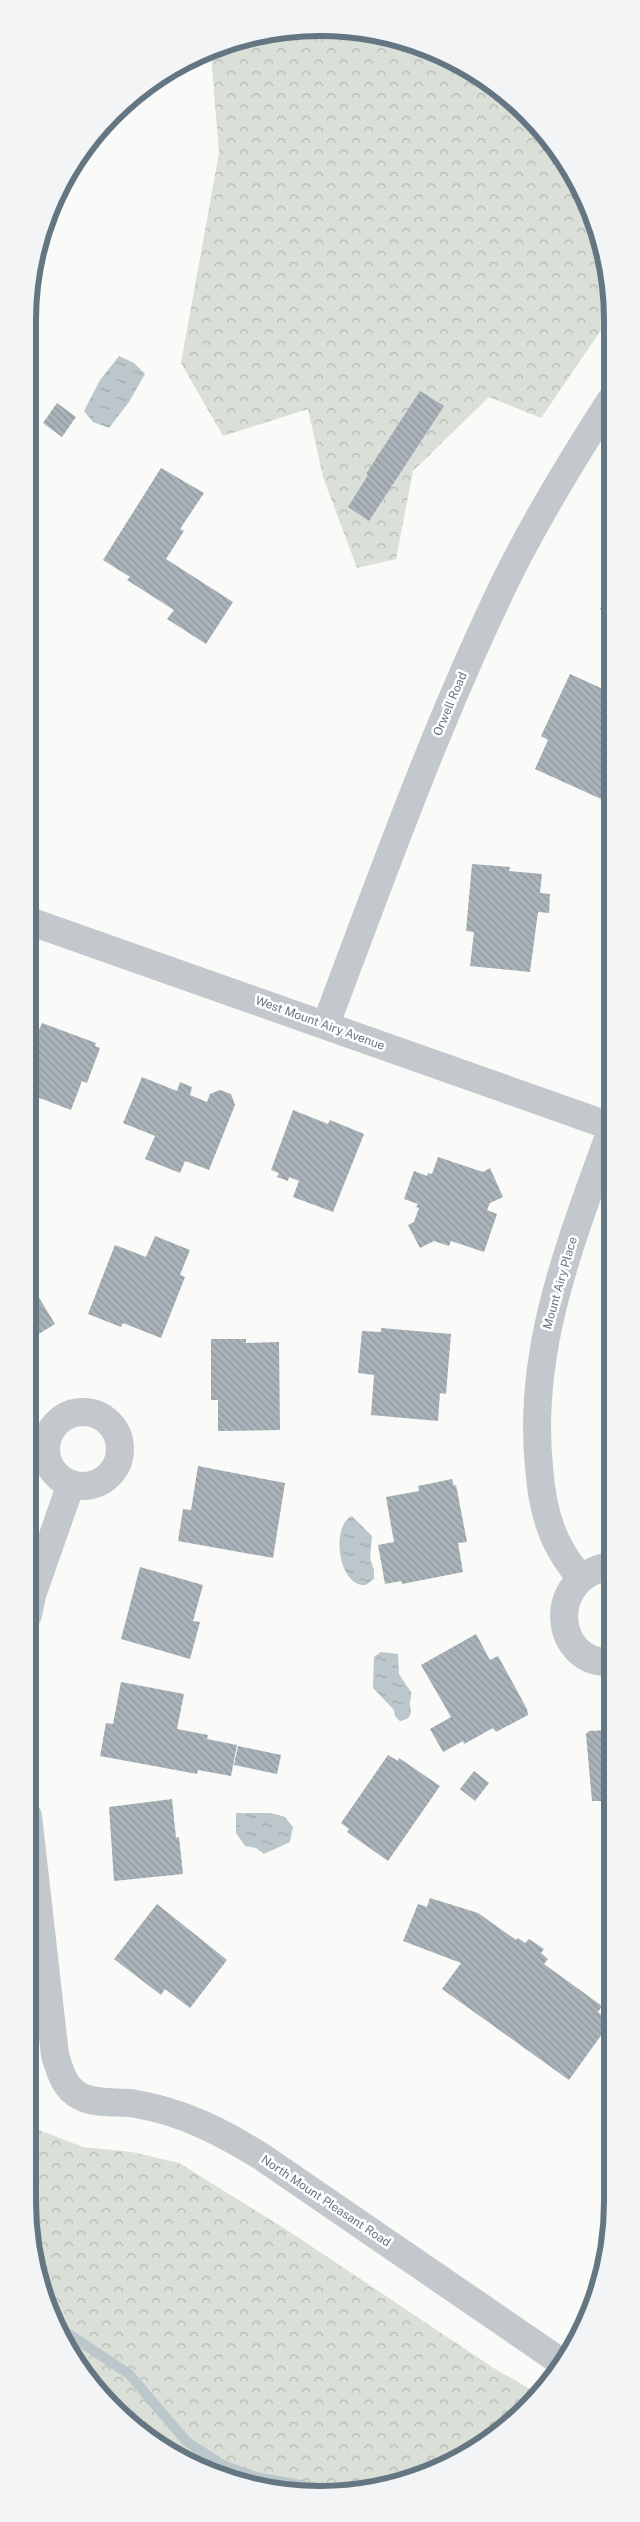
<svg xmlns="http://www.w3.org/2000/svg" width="640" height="2522" font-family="'Public Sans',sans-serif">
<defs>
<pattern id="forest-crowns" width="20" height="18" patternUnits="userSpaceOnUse" patternTransform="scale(1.25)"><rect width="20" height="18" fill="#dadfd7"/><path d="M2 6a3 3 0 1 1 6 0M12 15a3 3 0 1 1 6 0" fill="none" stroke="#b4b9b4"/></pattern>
<pattern id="water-ripples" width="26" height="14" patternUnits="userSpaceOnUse" patternTransform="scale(1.25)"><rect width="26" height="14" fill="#bbc7cb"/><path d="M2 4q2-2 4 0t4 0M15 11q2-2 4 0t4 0" fill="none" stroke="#9ca6aa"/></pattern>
<pattern id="building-back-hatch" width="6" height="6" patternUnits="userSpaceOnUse" patternTransform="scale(1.25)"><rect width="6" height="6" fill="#aab3b9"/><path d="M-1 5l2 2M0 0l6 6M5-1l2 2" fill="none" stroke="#8e969c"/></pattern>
</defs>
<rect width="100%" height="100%" fill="#fafaf8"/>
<!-- forest -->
<g fill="url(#forest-crowns)">
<path d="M358 30 450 58 499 93 503 106H517L527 113 582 191 610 282V317L541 418 489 397 413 471 396 559 357 568 323 477 308 409 223 436 181 363 219 153 211 54 245 37Z"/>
<path d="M28 2114 36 2129 83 2147 132 2152 179 2163 290 2232 492 2367 535 2392 498 2434 396 2484 301 2494 191 2464 100 2395 50 2314 28 2202Z"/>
</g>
<!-- water -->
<g fill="url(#water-ripples)">
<path d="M138 93 140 95 85 160 81 157Z"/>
<path d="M119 356 134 363 145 374 129 402 109 428 93 422 84 411 100 380Z"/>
<path d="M352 1516 372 1536 370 1558 374 1570V1579L366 1585C337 1587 331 1524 352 1516Z"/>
<path d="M381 1652 398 1654 399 1674 411 1692C412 1696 409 1702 410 1705 412 1714 411 1719 400 1721L395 1716 394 1710 373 1688 374 1657Z"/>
<path d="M236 1813H271L285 1817 293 1827 290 1842 264 1854 256 1848 245 1846 236 1833Z"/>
</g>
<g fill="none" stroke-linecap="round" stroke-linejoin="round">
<!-- stream -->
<path stroke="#bbc7cb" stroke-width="10" d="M58 2327 129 2374 187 2442 223 2465 256 2477 333 2491"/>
</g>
<!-- building -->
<g fill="url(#building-back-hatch)">
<path d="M420 391 444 406 369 521 348 507 368 475 366 474Z"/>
<path d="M57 403 76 417 62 437 43 423Z"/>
<path d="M161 468 204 493 180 529 184 531 166 559 233 602 206 644 167 619 174 610 127 580 130 577 103 560Z"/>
<path d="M610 592V615L600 609Z"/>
<path d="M570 674 603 689 601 694 610 698V778L601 799 535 769 548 740 541 736Z"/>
<path d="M472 864 510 867 509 871 542 874 540 893 550 894 549 913 538 912 530 972 470 966 474 932 466 931Z"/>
<path d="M42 1023 96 1043 95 1046 100 1048 87 1083 82 1081 71 1110 29 1094V1026L39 1030Z"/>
<path d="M142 1077 177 1091 180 1082 192 1087 190 1095 207 1102 210 1094 220 1090 231 1094 235 1105 209 1170 185 1161 180 1173 145 1159 155 1136 123 1123Z"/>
<path d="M293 1110 328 1124 330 1120 364 1134 333 1212 293 1197 299 1181 289 1177 288 1181 277 1177 279 1173 271 1170Z"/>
<path d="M438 1157 483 1172 490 1168 503 1197 490 1203 487 1210 497 1214 484 1252 451 1241 449 1246 434 1241 420 1248 408 1225 414 1222 419 1208 416 1207 418 1204 404 1199 414 1171 427 1176 428 1173 432 1174Z"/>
<path d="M155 1236 190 1250 180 1275 185 1277 161 1338 123 1323 121 1327 88 1314 115 1245 146 1257Z"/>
<path d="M29 1281 55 1324 29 1340Z"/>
<path d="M381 1328 451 1334 446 1394 440 1393 438 1421 371 1415 374 1375 358 1373 362 1331 381 1332Z"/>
<path d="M211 1339H246V1343L279 1342 280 1430 218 1431V1400H211Z"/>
<path d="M198 1466 285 1483 273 1558 178 1541 183 1509 191 1510Z"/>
<path d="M452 1479 454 1486 456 1485 467 1542 458 1543 463 1572 402 1584 401 1581 385 1584 378 1545 394 1542 386 1497 419 1491 418 1486Z"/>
<path d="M140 1567 203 1585 193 1621 200 1622 190 1659 121 1639Z"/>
<path d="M476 1634 490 1660 498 1656 527 1709 528 1715 496 1732 493 1728 464 1744 463 1741 443 1752 430 1729 451 1717 421 1665Z"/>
<path d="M121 1682 184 1694 177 1729 208 1735 207 1739 237 1745 231 1776 198 1770 197 1774 100 1756 106 1723 113 1724Z"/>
<path d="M610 1730V1801H592L586 1734 589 1731Z"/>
<path d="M238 1746 281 1755 277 1774 234 1765Z"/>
<path d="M388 1755 398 1761 399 1758 440 1786 388 1861 347 1832 349 1829 341 1823Z"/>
<path d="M474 1771 489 1783 475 1801 460 1789Z"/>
<path d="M172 1799 176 1838 179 1837 183 1874 114 1881 109 1807Z"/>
<path d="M430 1898 478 1913 516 1940 518 1938 525 1943 529 1939 544 1949 541 1953 548 1959 544 1964 602 2006 598 2012 610 2023 569 2080 442 1989 461 1963 403 1941 418 1904 427 1907Z"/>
<path d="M157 1904 227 1960 190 2008 165 1989 161 1995 114 1959Z"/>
</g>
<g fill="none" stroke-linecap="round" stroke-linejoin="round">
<!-- minor -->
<g stroke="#c3c8cc" stroke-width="28">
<path d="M29 921 610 1126"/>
<path d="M326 1024C382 876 435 727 504 584 535 520 572 460 610 401"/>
<circle cx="83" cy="1449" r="37"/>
<path d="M580 1578C574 1569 566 1560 561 1550 546 1525 541 1495 539 1467 527 1349 571 1241 610 1133"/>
<path d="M28 1615 32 1595 71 1484"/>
<path d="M610 1662C555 1665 543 1578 610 1566"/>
<path d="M28 1816 55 2055C60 2071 64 2088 80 2096 96 2105 119 2101 136 2104 183 2112 222 2132 262 2157L561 2362"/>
</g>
</g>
<g text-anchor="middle" stroke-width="5" stroke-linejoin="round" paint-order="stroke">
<!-- street labels -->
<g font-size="12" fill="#657683" stroke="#fff">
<text transform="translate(450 704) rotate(-67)" y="4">Orwell Road</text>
<text transform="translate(320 1023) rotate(20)" y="4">West Mount Airy Avenue</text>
<text transform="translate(560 1283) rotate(-74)" y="4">Mount Airy Place</text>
<text transform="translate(326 2201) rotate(34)" y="4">North Mount Pleasant Road</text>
</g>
</g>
<!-- crop -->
<path d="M0 0H640V2522H0ZM320 36H320A284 284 0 0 1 604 320V2202A284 284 0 0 1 320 2486H320A284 284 0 0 1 36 2202V320A284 284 0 0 1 320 36Z" fill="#f3f4f5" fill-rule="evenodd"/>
<path fill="none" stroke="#657683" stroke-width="6" d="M320 36H320A284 284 0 0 1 604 320V2202A284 284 0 0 1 320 2486H320A284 284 0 0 1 36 2202V320A284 284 0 0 1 320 36Z"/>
</svg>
